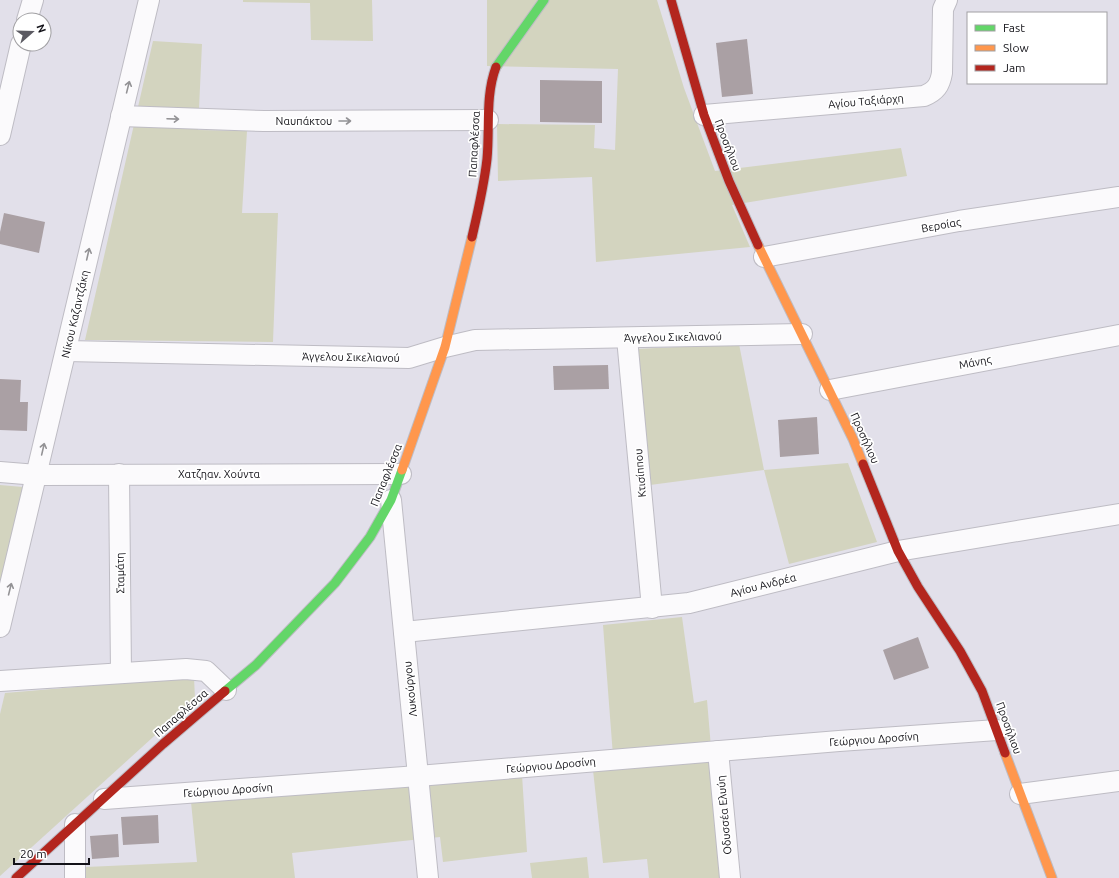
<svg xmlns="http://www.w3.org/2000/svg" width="1119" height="878" font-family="Ubuntu,sans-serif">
<rect width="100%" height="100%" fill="#e2e0ea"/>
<!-- green -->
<g fill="#d3d4bf">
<path d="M243 0H372L373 41 311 40 310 3 243 2Z"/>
<path d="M487 0H657L684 88 715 171 901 148 907 176 732 205 750 247 596 262 592 177 498 181 497 124 595 125 594 148 615 150 618 69 487 66Z"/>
<path d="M153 41 202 44 198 130 247 131 242 213H278L273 342 85 340Z"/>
<path d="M739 344 764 470 848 463 877 542 789 564 764 470 650 485 636 349Z"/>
<path d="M0 485 23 487 0 588Z"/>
<path d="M682 617 694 703 707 700 722 878H649L647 859 603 863 593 770 614 769 603 625Z"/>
<path d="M194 677 195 699 0 876V714L5 693Z"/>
<path d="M522 775 527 852 443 862 440 837 292 853 295 878H86V867L197 862 191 802Z"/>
<path d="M587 857 589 878H532L530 863Z"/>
</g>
<!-- building -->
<g fill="#aaa0a4">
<path d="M747 39 753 94 722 97 716 43Z"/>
<path d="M540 80 602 81V123L540 122Z"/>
<path d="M4 213 45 222 39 253 0 244V232Z"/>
<path d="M608 365 609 389 554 390 553 366Z"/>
<path d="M0 379 21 380 20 402H28L27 431 0 430Z"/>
<path d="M817 417 819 454 780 457 778 420Z"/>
<path d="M918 637 929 668 894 680 883 650Z"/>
<path d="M158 815 159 843 123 845 121 817Z"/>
<path d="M118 834 119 857 92 859 90 836Z"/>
</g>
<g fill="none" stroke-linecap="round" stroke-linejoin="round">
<defs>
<g id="street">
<path d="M27 20 33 0"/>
<path d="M704 115 924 96C936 91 940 85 942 73L943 9 947 0"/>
<path d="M121 116 264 121 488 120"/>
<path d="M0 135 21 44"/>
<path d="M764 257 959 221 1119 197"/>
<path d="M627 338 652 608"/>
<path d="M66 351 409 358 445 347 475 340 802 334"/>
<path d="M830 390 1119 335"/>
<path d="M0 472 37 475 401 474"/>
<path d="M119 474 121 673"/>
<path d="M391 500 428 878"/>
<path d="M0 627 149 0"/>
<path d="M404 632 689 603 898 551 1119 514"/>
<path d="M0 681 186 669 206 671 226 690"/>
<path d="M718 751 730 878"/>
<path d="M1020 794 1119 781"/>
<path d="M104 799 418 776 839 741 997 730"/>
<path d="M75 824V878"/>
</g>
<g id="fast">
<path d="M496 67 544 0"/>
<path d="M225 691 256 665 335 583 370 537 391 500 402 470"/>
</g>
<g id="slow">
<path d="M758 245 853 439 863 464"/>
<path d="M402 470 445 347 472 237"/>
<path d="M1005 753 1052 878"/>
</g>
<g id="jam">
<path d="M671 0 704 115 729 181 758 245"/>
<path d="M472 237C478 211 484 186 487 159 490 128 485 96 496 67"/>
<path d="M863 464 898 551 918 587 960 651 982 691 1005 753"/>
<path d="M16 878 163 744 225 691"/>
</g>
</defs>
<!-- street casing -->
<use href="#street" stroke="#bebcc4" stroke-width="22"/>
<!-- fast casing -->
<use href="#fast" stroke="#bebcc4" stroke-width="11"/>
<!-- slow casing -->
<use href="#slow" stroke="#bebcc4" stroke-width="11"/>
<!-- jam casing -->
<use href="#jam" stroke="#bebcc4" stroke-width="11"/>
<!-- street -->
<use href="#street" stroke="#fbfafc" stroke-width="20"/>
<!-- fast -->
<use href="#fast" stroke="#63d668" stroke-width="9"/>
<!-- slow -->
<use href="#slow" stroke="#ff974d" stroke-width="9"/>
<!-- jam -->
<use href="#jam" stroke="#b3261e" stroke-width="9"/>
</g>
<!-- one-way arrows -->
<defs><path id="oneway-shaft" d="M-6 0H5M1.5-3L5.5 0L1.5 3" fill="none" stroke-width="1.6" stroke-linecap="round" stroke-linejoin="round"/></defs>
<g stroke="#939295">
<use href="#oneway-shaft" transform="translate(128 87) rotate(-76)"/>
<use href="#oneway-shaft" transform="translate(173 119) rotate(2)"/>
<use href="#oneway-shaft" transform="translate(345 121)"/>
<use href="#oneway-shaft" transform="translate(88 254) rotate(-77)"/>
<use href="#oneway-shaft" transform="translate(43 449) rotate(-77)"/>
<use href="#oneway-shaft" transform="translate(10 589) rotate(-76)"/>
</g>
<g text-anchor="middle" stroke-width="3.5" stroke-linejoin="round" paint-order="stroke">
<!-- street labels -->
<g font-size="11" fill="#131218" stroke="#fff">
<text transform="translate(866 101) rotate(-5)" y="4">Αγίου Ταξιάρχη</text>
<text x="304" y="125">Ναυπάκτου</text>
<text transform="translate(474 144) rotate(-87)" y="4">Παπαφλέσσα</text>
<text transform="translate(728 145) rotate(69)" y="4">Προσήλιου</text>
<text transform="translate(941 225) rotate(-10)" y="4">Βεροίας</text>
<text transform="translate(75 314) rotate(-77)" y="4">Νίκου Καζαντζάκη</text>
<text transform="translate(673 337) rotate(-1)" y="4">Άγγελου Σικελιανού</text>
<text transform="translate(351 357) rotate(1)" y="4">Άγγελου Σικελιανού</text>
<text transform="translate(975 362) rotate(-11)" y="4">Μάνης</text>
<text transform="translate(865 438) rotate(66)" y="4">Προσήλιου</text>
<text transform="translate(640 473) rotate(-95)" y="4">Κτισίππου</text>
<text x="219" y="478">Χατζηαν. Χούντα</text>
<text transform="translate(386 475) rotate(-68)" y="4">Παπαφλέσσα</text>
<text transform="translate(120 573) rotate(-91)" y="4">Σταμάτη</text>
<text transform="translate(763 585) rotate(-14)" y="4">Αγίου Ανδρέα</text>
<text transform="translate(410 689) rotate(-96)" y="4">Λυκούργου</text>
<text transform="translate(181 713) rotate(-41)" y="4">Παπαφλέσσα</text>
<text transform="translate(1009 728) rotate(70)" y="4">Προσήλιου</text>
<text transform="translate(874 739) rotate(-4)" y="4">Γεώργιου Δροσίνη</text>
<text transform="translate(551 765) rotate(-5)" y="4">Γεώργιου Δροσίνη</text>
<text transform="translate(228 790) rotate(-4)" y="4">Γεώργιου Δροσίνη</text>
<text transform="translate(724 815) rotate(-95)" y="4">Οδυσσέα Ελυύη</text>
</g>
</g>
<!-- legend -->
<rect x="967" y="12" width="140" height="72" fill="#ffffff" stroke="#a1a0a3"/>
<rect x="975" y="25" width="20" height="6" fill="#63d668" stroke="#a1a0a3"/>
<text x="1003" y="32" font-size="12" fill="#131218">Fast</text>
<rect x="975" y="45" width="20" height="6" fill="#ff974d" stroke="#a1a0a3"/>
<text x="1003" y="52" font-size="12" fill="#131218">Slow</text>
<rect x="975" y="65" width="20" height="6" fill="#b3261e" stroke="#a1a0a3"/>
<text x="1003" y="72" font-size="12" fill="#131218">Jam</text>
<!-- north arrow -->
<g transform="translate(32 32) rotate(70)"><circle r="19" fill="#ffffff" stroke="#a1a0a3"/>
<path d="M0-3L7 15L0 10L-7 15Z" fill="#5b5a62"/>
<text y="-6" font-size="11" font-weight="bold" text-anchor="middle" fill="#131218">N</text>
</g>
<!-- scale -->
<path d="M14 858v6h75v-6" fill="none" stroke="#131218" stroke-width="2"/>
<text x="20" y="858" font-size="12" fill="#131218" stroke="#ffffff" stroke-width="3" paint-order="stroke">20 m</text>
</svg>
